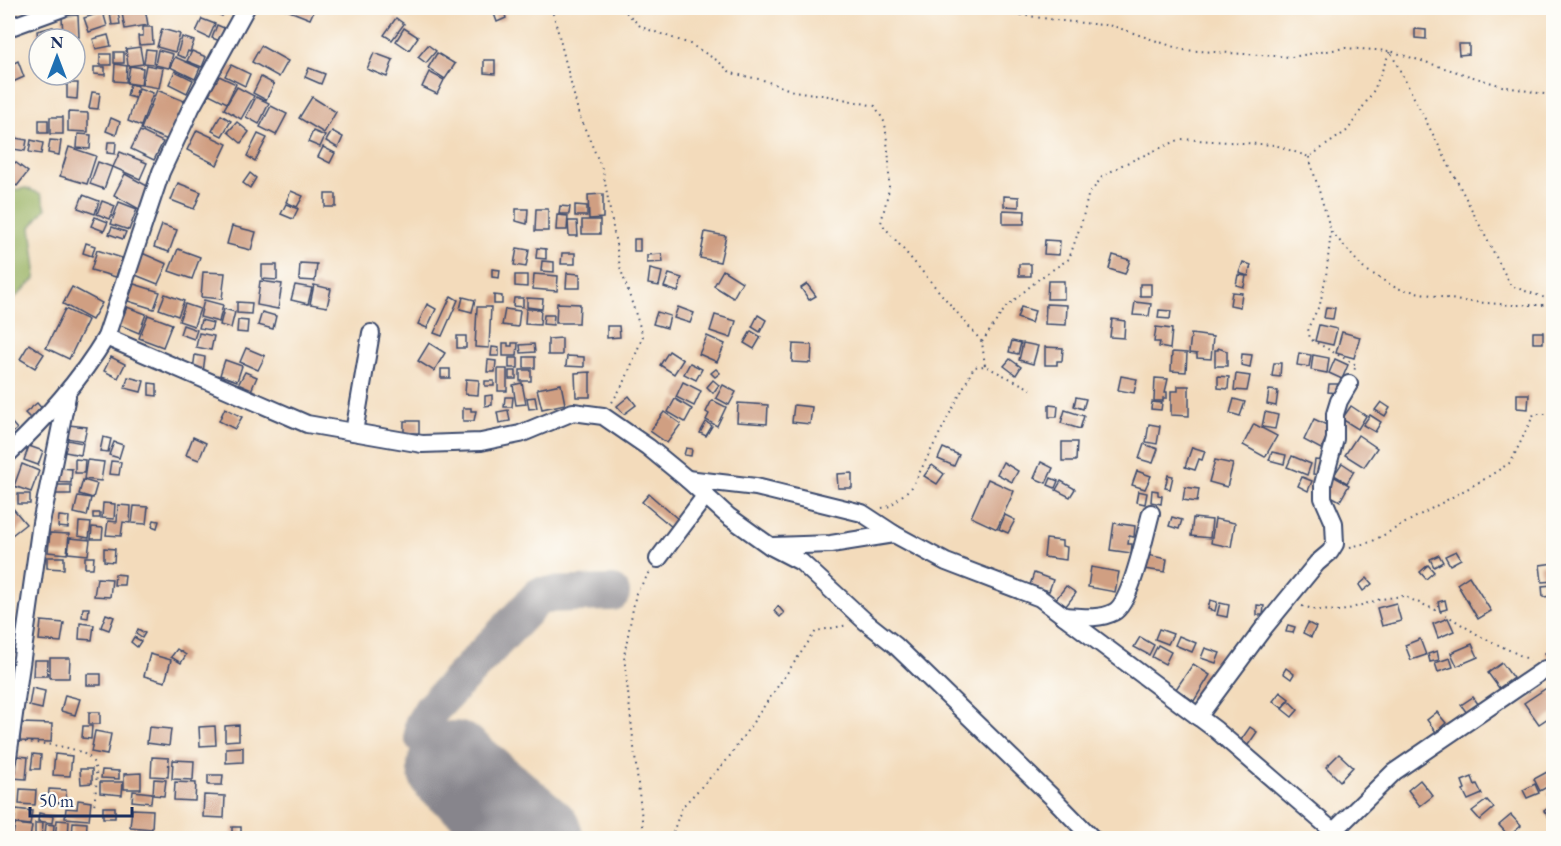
<svg xmlns="http://www.w3.org/2000/svg" width="1561" height="846" font-family="'EB Garamond',serif">
<rect width="100%" height="100%" fill="#fdfcf7"/>
<filter id="ink" filterUnits="userSpaceOnUse"><feTurbulence type="fractalNoise" baseFrequency=".0167" numOctaves="2"/><feDisplacementMap in="SourceGraphic" scale="12" xChannelSelector="R" yChannelSelector="G"/><feConvolveMatrix kernelMatrix="1 2 1 2 8 2 1 2 1" color-interpolation-filters="sRGB"/></filter>
<filter id="wash" filterUnits="userSpaceOnUse"><feTurbulence type="fractalNoise" baseFrequency=".008" numOctaves="4" result="noise"/><feDisplacementMap in="SourceGraphic" scale="24" xChannelSelector="R" yChannelSelector="G"/><feGaussianBlur stdDeviation="1.35" result="paint"/><feColorMatrix in="noise" values="0 0 0 0 0 0 0 0 0 0 0 0 0 0 0 0 0 1.4 0 .05"/><feComposite in="paint" operator="in"/></filter>
<g filter="url(#wash)">
<rect width="100%" height="100%" fill="#f3dbbb"/>
<!-- forest -->
<path fill="#9bb466" stroke="#5b7262" stroke-width="1.5" d="M26 188 41 194 46 208 31 227 36 269 35 279 8 304V191Z"/>
<g fill="none" stroke-linecap="round" stroke-linejoin="round">
<!-- taxiway -->
<path stroke="#87858c" stroke-width="36" d="M453 767 422 736V725L431 710 540 595 612 593"/>
<!-- runway -->
<path stroke="#87858c" stroke-width="92" d="M453 767 537 838"/>
</g>
<g id="blocks">
<!-- building -->
<g fill="#d09f82">
<path d="M121 8H145L148 25 125 29Z"/>
<path d="M210 8H227L222 16 209 9Z"/>
<path d="M282 8H315L310 19Z"/>
<path d="M492 8H503L506 18 497 22Z"/>
<path d="M103 12 107 26 89 32 84 18Z"/>
<path d="M118 12 120 24 112 25 110 13Z"/>
<path d="M78 15 79 37 63 38 62 16Z"/>
<path d="M396 18 404 24 392 40 384 35Z"/>
<path d="M202 19 215 24 209 38 196 32Z"/>
<path d="M217 25 224 28 220 41 212 38Z"/>
<path d="M53 27 56 39H38L37 31Z"/>
<path d="M143 27H152L153 44 139 45 138 36H143Z"/>
<path d="M404 28 418 37 409 50 396 41Z"/>
<path d="M162 29 180 34 175 52 157 47Z"/>
<path d="M1415 29 1426 30V39L1415 38Z"/>
<path d="M108 35 111 46 96 49 93 39Z"/>
<path d="M182 37 194 41 190 52 188 51 185 58 177 55Z"/>
<path d="M1458 44H1469V54L1459 55Z"/>
<path d="M428 45 436 51 426 63 418 57Z"/>
<path d="M261 46 288 61 279 77 252 62Z"/>
<path d="M140 47 143 64 128 66 126 49Z"/>
<path d="M146 49 155 50 153 64 144 63Z"/>
<path d="M158 50 173 54 169 68 155 65Z"/>
<path d="M192 51 206 57 202 67 187 61Z"/>
<rect x="114" y="52" width="10" height="11"/>
<path d="M374 53 393 60 387 77 367 69Z"/>
<path d="M437 53 455 64 445 79 428 68Z"/>
<rect x="100" y="54" width="11" height="11"/>
<path d="M175 57 200 68 195 79 170 67Z"/>
<path d="M484 60H495V74L484 73Z"/>
<path d="M18 61 24 77 8 84V66Z"/>
<path d="M115 64 127 66 126 82 114 81Z"/>
<path d="M146 65 163 68 159 88 142 85Z"/>
<path d="M231 65 250 74 245 86 225 76Z"/>
<path d="M130 66 143 68 141 85 127 83Z"/>
<path d="M94 67H105V75L94 74Z"/>
<path d="M309 68 325 74 321 84 305 77Z"/>
<path d="M175 71 193 80 187 93 169 84Z"/>
<path d="M429 72 444 80 437 94 422 87Z"/>
<path d="M219 76 236 84 227 103 209 94Z"/>
<path d="M261 77 274 84 266 100 253 93Z"/>
<path d="M67 83H78L77 99 67 98Z"/>
<path d="M130 84 138 86 135 98 127 96Z"/>
<path d="M237 87 254 96 241 119 224 109Z"/>
<path d="M139 88 153 93 141 126 128 121Z"/>
<path d="M157 90 184 101 168 140 141 129Z"/>
<path d="M92 92 100 93 98 109 89 108Z"/>
<path d="M256 97 269 103 259 124 246 117Z"/>
<path d="M312 97 336 112 324 133 299 118Z"/>
<path d="M271 106 287 114 276 135 260 127Z"/>
<path d="M68 112 88 113V132L68 131Z"/>
<path d="M221 115 231 121 222 136 212 131Z"/>
<rect x="50" y="117" width="13" height="17"/>
<path d="M111 118 120 122 116 135 106 131Z"/>
<rect x="39" y="120" width="9" height="13"/>
<path d="M237 122 249 132 241 143 228 132Z"/>
<path d="M197 130 227 144 217 165 187 150Z"/>
<path d="M140 131 163 142 154 160 131 149Z"/>
<path d="M313 131 325 136 320 147 308 142Z"/>
<path d="M332 131 343 137 338 148 326 141Z"/>
<path d="M78 134 91 135 90 149 77 148Z"/>
<path d="M258 134 267 138 255 161 247 156Z"/>
<path d="M15 138 27 140 25 151 13 149Z"/>
<path d="M31 140 43 143 41 154 29 152Z"/>
<path d="M50 140 61 141 59 155 48 153Z"/>
<path d="M108 142H116L115 154 107 153Z"/>
<path d="M69 147 96 156 87 184 60 176Z"/>
<path d="M323 147 335 153 330 163 318 157Z"/>
<path d="M120 152 147 163 140 179 113 167Z"/>
<path d="M15 162 28 172 17 186 8 179V172Z"/>
<path d="M98 162 112 167 104 189 90 184Z"/>
<path d="M250 173 256 178 250 188 243 183Z"/>
<path d="M125 174 151 188 139 209 114 195Z"/>
<path d="M178 183 201 192 194 209 171 200Z"/>
<path d="M291 191 303 196 297 207 286 202Z"/>
<rect x="325" y="194" width="11" height="13"/>
<path d="M603 194V218L589 219 588 195Z"/>
<path d="M83 195 99 201 95 214 78 208Z"/>
<path d="M1004 196 1019 197V207L1004 206Z"/>
<path d="M102 201 115 206 110 219 97 214Z"/>
<path d="M119 202 137 209 129 230 111 224Z"/>
<path d="M286 204 298 209 293 219 281 214Z"/>
<path d="M575 205 587 206V216H575Z"/>
<path d="M560 206 570 207 569 214H559Z"/>
<path d="M516 209H528L527 224 516 221Z"/>
<path d="M536 209H548V231H535Z"/>
<path d="M1003 210 1025 211 1024 224H1003Z"/>
<path d="M557 215 568 216 567 230H556Z"/>
<path d="M95 217 108 222 104 231 91 226Z"/>
<rect x="582" y="220" width="18" height="14"/>
<path d="M568 221H577L578 236H569Z"/>
<path d="M162 225 177 230 169 252 154 247Z"/>
<path d="M232 226 256 232 251 250 227 244Z"/>
<path d="M112 227 126 232 123 239 109 234Z"/>
<path d="M705 232 726 236 720 262 700 258Z"/>
<rect x="634" y="239" width="6" height="12"/>
<path d="M1045 240 1060 241 1059 255 1044 254Z"/>
<path d="M86 243 95 246 92 256 83 253Z"/>
<path d="M517 248 529 250 526 267 514 265Z"/>
<path d="M537 248 546 249V259L536 258Z"/>
<path d="M178 249 200 257 192 279 169 271Z"/>
<path d="M97 250 122 258 116 277 91 270Z"/>
<path d="M142 253 167 264 158 284 133 274Z"/>
<path d="M562 253H575V264H561Z"/>
<path d="M662 254 663 262 647 263V255Z"/>
<path d="M1113 255 1130 260 1125 274 1109 269Z"/>
<path d="M542 261 554 262V272L541 271Z"/>
<path d="M1243 262 1251 265 1248 276 1239 273Z"/>
<path d="M300 263 317 264 315 281 299 280Z"/>
<rect x="1019" y="264" width="12" height="12"/>
<path d="M262 265H277V280L262 279Z"/>
<path d="M492 269 500 270 499 278 492 277Z"/>
<path d="M650 269 662 272 659 286 648 284Z"/>
<path d="M723 270 742 282 733 298 714 286Z"/>
<path d="M203 272 225 273 222 299 201 297Z"/>
<path d="M567 273 580 274V288H566Z"/>
<path d="M534 274 558 276 557 291 533 289Z"/>
<path d="M669 274 682 278 678 292 664 287Z"/>
<path d="M515 275H527V287L515 286Z"/>
<path d="M1238 275 1246 276 1244 287 1236 285Z"/>
<path d="M260 281 282 284 278 309 257 305Z"/>
<path d="M1048 281H1064V299H1047Z"/>
<path d="M134 284 160 292 154 309 128 301Z"/>
<path d="M807 284 816 296 809 300 801 288Z"/>
<rect x="1140" y="284" width="11" height="12"/>
<path d="M295 285 312 288 308 304 291 300Z"/>
<path d="M314 285 331 289 327 307 310 304Z"/>
<path d="M72 287 102 303 92 320 63 304Z"/>
<path d="M1232 292 1242 293 1240 307 1230 305Z"/>
<path d="M165 294 184 301 178 316 159 309Z"/>
<path d="M494 295 502 296V304H494Z"/>
<path d="M451 296 458 300 442 336 434 333Z"/>
<path d="M463 297 475 300 472 312 460 309Z"/>
<path d="M514 298H523V307L513 306Z"/>
<path d="M527 298 543 299 542 309 527 307Z"/>
<path d="M204 300 223 305 219 322 200 317Z"/>
<path d="M237 302 252 303 251 314 237 313Z"/>
<path d="M1135 302 1151 304 1149 316 1133 315Z"/>
<path d="M557 303 580 304 579 323H556Z"/>
<path d="M185 304 200 309 194 326 179 321Z"/>
<path d="M427 304 436 309 427 328 418 324Z"/>
<path d="M1046 304 1067 305 1066 325 1045 324Z"/>
<path d="M127 307 146 314 139 333 120 325Z"/>
<path d="M477 307H491L489 348 475 347Z"/>
<path d="M678 307 694 313 690 323 674 318Z"/>
<path d="M1021 307 1035 311 1031 323 1017 318Z"/>
<path d="M1326 307 1335 308 1333 319 1324 318Z"/>
<path d="M65 309 88 320 69 359 46 348Z"/>
<path d="M224 309 235 312 231 328 220 325Z"/>
<path d="M505 309 520 311 518 327 502 325Z"/>
<path d="M526 309H541L540 325 525 324Z"/>
<path d="M1159 310 1171 311 1170 319 1158 318Z"/>
<path d="M262 312 276 316 273 329 258 325Z"/>
<path d="M657 312 670 316 667 328 653 324Z"/>
<path d="M148 315 172 324 163 347 139 338Z"/>
<path d="M544 315H554L553 325 543 324Z"/>
<path d="M715 315 736 321 731 338 710 331Z"/>
<path d="M758 315 766 320 760 332 752 327Z"/>
<path d="M1112 319 1125 321 1124 338 1110 337Z"/>
<path d="M201 320 213 323 211 330 199 328Z"/>
<path d="M238 320 248 321 247 333 237 332Z"/>
<path d="M183 325 197 330 194 339 180 334Z"/>
<path d="M1319 325 1337 329 1333 345 1315 341Z"/>
<path d="M607 326H619L620 337 607 338Z"/>
<path d="M1156 327 1172 329 1170 349 1159 347 1160 342H1154Z"/>
<path d="M751 331 761 337 754 349 744 343Z"/>
<path d="M1342 332 1360 337 1354 358 1336 353Z"/>
<rect x="1533" y="332" width="10" height="11"/>
<path d="M199 333 214 336 211 350 196 347Z"/>
<path d="M1191 334 1213 337 1211 359 1197 358V354L1189 353Z"/>
<rect x="457" y="336" width="9" height="12"/>
<path d="M707 336 725 344 717 362 699 354Z"/>
<path d="M562 338V355H548V339Z"/>
<path d="M1012 341 1021 343 1018 354 1009 352Z"/>
<path d="M429 343 445 353 434 371 418 361Z"/>
<path d="M503 343H508V346H512V343H518L517 356H503Z"/>
<path d="M1023 343 1038 346 1033 364 1019 360Z"/>
<path d="M29 344 44 354 35 368 20 359Z"/>
<path d="M534 344 535 352 521 353 520 345Z"/>
<path d="M793 344 812 345 811 363 792 362Z"/>
<path d="M492 347 499 348V356H491Z"/>
<path d="M1045 347 1063 348 1062 361H1057V365H1045Z"/>
<path d="M246 348 265 356 258 370 240 362Z"/>
<path d="M1218 348 1227 351V366H1215V350H1218Z"/>
<path d="M669 351 683 360 674 374 660 365Z"/>
<path d="M1172 352 1187 353 1186 372 1171 371Z"/>
<path d="M1299 353 1311 355 1309 367 1297 365Z"/>
<path d="M1242 354 1252 355 1250 367 1241 365Z"/>
<path d="M195 355 205 357 203 372 193 370Z"/>
<path d="M1313 355 1329 358 1327 373 1311 370Z"/>
<path d="M567 356 584 357V367L566 366Z"/>
<path d="M111 357 125 364 118 378 104 371Z"/>
<rect x="524" y="357" width="11" height="11"/>
<rect x="509" y="358" width="9" height="10"/>
<path d="M1010 359 1021 367 1016 375 1004 366Z"/>
<path d="M1335 359 1348 365 1342 379 1329 373Z"/>
<path d="M225 360 242 366 237 381 220 375Z"/>
<path d="M488 360 496 361 495 372H487Z"/>
<path d="M690 363 702 369 696 380 684 374Z"/>
<path d="M1274 363H1281L1280 377 1272 376Z"/>
<rect x="441" y="369" width="9" height="9"/>
<rect x="498" y="369" width="9" height="22"/>
<path d="M716 369 720 373 715 377 711 373Z"/>
<rect x="520" y="370" width="11" height="11"/>
<rect x="509" y="371" width="7" height="8"/>
<path d="M245 372 257 377 250 393 237 387Z"/>
<path d="M590 372V397H576L575 373Z"/>
<path d="M1236 374 1250 376 1247 391 1234 390Z"/>
<path d="M1121 376 1137 379 1134 393 1118 390Z"/>
<path d="M1218 376 1229 377 1228 389 1218 388Z"/>
<path d="M128 377 144 381 141 392 125 388Z"/>
<path d="M1155 378 1168 379 1165 392H1167V398H1163V401H1154Z"/>
<path d="M466 379 479 380 478 395 465 394Z"/>
<path d="M713 380 719 385 713 393 707 387Z"/>
<rect x="485" y="381" width="9" height="5"/>
<path d="M683 382 701 391 694 406 676 397Z"/>
<path d="M149 383 157 384V396L149 395Z"/>
<path d="M522 383 526 404 516 405 513 385Z"/>
<path d="M561 384 565 404 542 409 537 389Z"/>
<path d="M1329 384H1338L1337 393 1328 392Z"/>
<path d="M723 385 736 392 729 405 716 398Z"/>
<path d="M1178 386H1189V416L1171 415V391H1178Z"/>
<path d="M1269 390 1278 391 1276 406 1267 404Z"/>
<path d="M1517 394H1529L1528 409 1517 408Z"/>
<path d="M492 395V405L485 406V396Z"/>
<path d="M629 396 636 405 624 414 617 406Z"/>
<path d="M505 397H513L512 407H504Z"/>
<path d="M535 397 537 408 529 409 527 398Z"/>
<path d="M1076 397 1086 399 1083 409 1074 406Z"/>
<path d="M675 399 692 409 685 422 668 412Z"/>
<path d="M1234 399 1245 402 1240 416 1230 413Z"/>
<path d="M712 400 726 407 717 426 706 420 709 414 706 412Z"/>
<path d="M1152 402 1162 403 1161 410 1151 409Z"/>
<path d="M1381 402 1390 408 1385 416 1375 410Z"/>
<path d="M37 403 44 411 33 421 25 413Z"/>
<path d="M738 403 768 405 767 424 737 422Z"/>
<path d="M794 405 812 407 810 424 792 422Z"/>
<path d="M1049 405 1058 406 1057 417H1049Z"/>
<path d="M1351 406 1366 416 1358 429 1342 419Z"/>
<path d="M225 408 242 417 235 429 219 421Z"/>
<path d="M463 408H471V411H476L474 421H463Z"/>
<path d="M508 410 510 421 499 423 497 412Z"/>
<path d="M1065 410 1084 416 1080 429 1061 423Z"/>
<path d="M664 412 681 424 667 443 650 431Z"/>
<path d="M1265 412 1278 415 1275 429 1262 427Z"/>
<path d="M1370 415 1381 422 1375 432 1363 425Z"/>
<path d="M1314 419 1331 427 1321 449 1304 440Z"/>
<rect x="404" y="421" width="15" height="12"/>
<path d="M11 422 17 429 8 437V425Z"/>
<path d="M706 422 712 426 706 436 700 433Z"/>
<path d="M1149 424 1160 426 1157 444 1146 442Z"/>
<path d="M1254 424 1277 436 1265 457 1243 445Z"/>
<path d="M68 425 87 427 84 441 66 438Z"/>
<path d="M1358 435 1377 448 1364 467 1345 455Z"/>
<path d="M103 437 111 439 108 452 100 451Z"/>
<path d="M193 437 206 443 199 460 186 455Z"/>
<path d="M67 440 83 443 81 455 65 452Z"/>
<path d="M114 442 123 445 119 458 109 455Z"/>
<path d="M1062 442H1077L1076 461H1062Z"/>
<path d="M1144 444 1158 449 1153 463 1139 459Z"/>
<path d="M29 446 43 451 38 465 24 460Z"/>
<path d="M1192 447 1205 451 1202 460 1199 459 1195 470 1185 467Z"/>
<path d="M686 448 692 449 691 456 684 455Z"/>
<path d="M943 448 959 455 954 466 938 459Z"/>
<path d="M1272 452 1286 455 1284 464 1269 460Z"/>
<path d="M1292 456 1311 464 1307 475 1287 467Z"/>
<path d="M75 459 85 460 84 473H75Z"/>
<path d="M87 460 104 462 101 481 84 479Z"/>
<path d="M1215 460 1233 464 1227 487 1209 482Z"/>
<path d="M1315 460 1323 461 1321 475 1313 474Z"/>
<path d="M111 461 121 462 119 475 109 474Z"/>
<path d="M1003 462 1018 471 1012 482 997 474Z"/>
<path d="M1041 462 1053 468 1046 483 1034 478Z"/>
<path d="M1342 463 1354 471 1347 483 1334 475Z"/>
<path d="M22 464 39 471 31 492 14 486Z"/>
<path d="M932 465 944 474 937 484 924 476Z"/>
<path d="M59 468 72 469 71 483 58 482Z"/>
<path d="M1137 471 1151 476 1145 489 1132 485Z"/>
<path d="M852 473V488H838L837 474Z"/>
<path d="M1168 475 1173 476 1170 489 1165 488Z"/>
<path d="M1333 476 1349 485 1340 501 1324 492Z"/>
<path d="M1302 477 1312 481 1308 491 1298 486Z"/>
<path d="M1051 478 1058 481 1055 488 1048 485Z"/>
<path d="M988 479 1014 491 997 529 971 517Z"/>
<path d="M83 480 97 484 93 498 79 494Z"/>
<path d="M1061 481 1075 489 1070 497 1056 490Z"/>
<rect x="55" y="485" width="16" height="9"/>
<path d="M1185 487 1199 489 1197 502 1183 500Z"/>
<path d="M1152 490 1158 491V495L1162 496 1161 504 1151 502Z"/>
<path d="M1138 491 1147 493 1145 504 1136 502Z"/>
<rect x="18" y="494" width="12" height="10"/>
<path d="M649 494 679 520 672 527 642 502Z"/>
<path d="M78 496 91 498 87 516 74 513Z"/>
<path d="M103 503 115 504 114 519 102 518Z"/>
<path d="M118 505 131 506 130 523 123 522 121 536 106 535 108 521 117 522Z"/>
<path d="M11 506 26 524 12 535 8 529V508Z"/>
<path d="M134 506 148 507 146 524 132 523Z"/>
<rect x="93" y="513" width="7" height="5"/>
<path d="M1005 515 1015 520 1008 533 999 529Z"/>
<path d="M59 516 69 517 68 528 58 527Z"/>
<path d="M1172 517 1182 520 1179 529 1169 526Z"/>
<path d="M1193 518 1212 520 1210 538 1191 536Z"/>
<path d="M1215 519 1235 523 1231 547 1211 543Z"/>
<path d="M154 520 159 521 157 528 152 526Z"/>
<path d="M79 522 91 523 89 538 78 536Z"/>
<path d="M1114 523 1135 526 1134 537 1129 536 1128 544H1132L1131 553 1110 550Z"/>
<path d="M92 527 103 528 102 539H91Z"/>
<path d="M50 533 69 534 67 554 48 552Z"/>
<path d="M70 538 90 540 88 555 68 553Z"/>
<path d="M1046 539 1062 541V546L1067 547 1066 560 1044 557Z"/>
<path d="M104 548 115 549 114 562 104 561Z"/>
<path d="M1456 551 1461 559 1450 565 1445 556Z"/>
<path d="M1147 555 1167 559 1165 572 1144 569Z"/>
<path d="M1439 555 1443 562 1434 567 1430 559Z"/>
<path d="M47 557H64V569L47 568Z"/>
<path d="M85 557H94L93 568H85Z"/>
<path d="M1554 563V581L1542 582 1540 565Z"/>
<path d="M1428 565 1434 572 1426 579 1420 572Z"/>
<path d="M1091 567 1119 572 1115 592 1088 587Z"/>
<path d="M1034 573 1053 580 1049 591 1030 585Z"/>
<path d="M115 574 125 575 124 585H114Z"/>
<path d="M1469 576 1491 611 1478 619 1457 584Z"/>
<path d="M97 578 112 579 110 597 94 596Z"/>
<path d="M1367 578 1372 584 1363 591 1359 585Z"/>
<path d="M1552 585 1553 596 1543 597 1542 586Z"/>
<path d="M1066 586 1076 593 1066 606 1056 599Z"/>
<path d="M1210 600 1217 602 1215 611 1208 609Z"/>
<path d="M1445 600 1447 609 1440 611 1438 602Z"/>
<path d="M1220 603 1229 605 1227 617 1217 615Z"/>
<path d="M1396 603 1401 621 1382 626 1377 608Z"/>
<path d="M1257 605 1264 606 1263 615H1257Z"/>
<path d="M778 606 784 613 780 617 774 611Z"/>
<path d="M83 608H89L88 618 82 617Z"/>
<path d="M106 614 114 617 109 630 101 627Z"/>
<path d="M1448 618 1454 631 1438 638 1433 624Z"/>
<path d="M41 621 64 623 61 642 39 640Z"/>
<path d="M80 623 94 625 92 640 79 639Z"/>
<path d="M1308 623 1316 627 1311 637 1303 633Z"/>
<path d="M1288 625 1295 627 1293 633 1286 632Z"/>
<path d="M138 629 145 633 142 638 136 634Z"/>
<path d="M1159 629 1173 634 1168 644 1155 639Z"/>
<path d="M1179 636 1196 643 1192 652 1175 645Z"/>
<path d="M134 637 141 641 137 647 131 642Z"/>
<path d="M1140 637 1154 645 1149 655 1134 647Z"/>
<path d="M1420 639 1426 655 1411 660 1405 645Z"/>
<path d="M1472 644 1478 657 1457 666 1451 653Z"/>
<path d="M1158 645 1171 652 1165 664 1152 657Z"/>
<path d="M1554 647V667L1545 653Z"/>
<path d="M1205 648 1220 653 1216 663 1201 658Z"/>
<path d="M177 649 186 655 181 663 171 657Z"/>
<path d="M1437 651 1439 660 1430 662 1428 654Z"/>
<path d="M150 654 171 660 165 682 144 676Z"/>
<path d="M50 658H70L69 678H50Z"/>
<path d="M1450 658 1453 667 1438 672 1435 663Z"/>
<path d="M34 660H48L47 676H33Z"/>
<path d="M1502 663 1513 678 1499 688 1488 673Z"/>
<path d="M1193 664 1210 675 1194 701 1176 689Z"/>
<path d="M1286 668 1294 674 1291 679 1283 673Z"/>
<rect x="87" y="674" width="14" height="11"/>
<path d="M1548 687 1554 696V714L1539 724 1524 703Z"/>
<path d="M32 688 45 691 42 709 29 706Z"/>
<path d="M1280 692 1289 699 1282 708 1273 701Z"/>
<path d="M65 695 80 699 75 715 61 711Z"/>
<path d="M1473 697 1479 705 1467 713 1461 705Z"/>
<path d="M1289 701 1298 710 1292 717 1282 709Z"/>
<rect x="89" y="712" width="11" height="12"/>
<path d="M1437 712 1446 723 1436 732 1427 720Z"/>
<path d="M21 723 52 724 51 742 20 741Z"/>
<path d="M239 725V740L225 741V726Z"/>
<path d="M83 726H92L91 739 82 738Z"/>
<path d="M215 726 216 745 200 746 199 727Z"/>
<path d="M149 727 171 729 169 746 147 743Z"/>
<path d="M1250 727 1257 732 1248 745 1241 740Z"/>
<path d="M95 731 111 734 107 755 91 752Z"/>
<path d="M243 747V762L226 763V748Z"/>
<path d="M33 754 41 755 40 769H31Z"/>
<path d="M55 754 72 756 70 776 53 775Z"/>
<path d="M1339 754 1353 767 1340 781 1326 767Z"/>
<path d="M18 756 28 757 26 779 12 778V771L16 772Z"/>
<path d="M152 757 169 758 168 777 151 776Z"/>
<path d="M173 760 194 761 193 780 172 779Z"/>
<path d="M80 769H92V783L81 784Z"/>
<path d="M102 770 119 771V779L101 778Z"/>
<path d="M1547 772 1554 783 1540 791 1534 779Z"/>
<path d="M141 773V789H124V774Z"/>
<path d="M208 775H223L222 785H208Z"/>
<path d="M1472 777 1475 785 1477 784 1482 794 1468 800 1463 790 1465 789 1462 781Z"/>
<path d="M154 779 166 780 164 796 153 795Z"/>
<path d="M1420 780 1433 796 1420 806 1408 790Z"/>
<path d="M100 782H123L122 795 100 793Z"/>
<path d="M175 782 196 783 195 801 174 800Z"/>
<path d="M1535 784 1539 793 1527 798 1523 790Z"/>
<path d="M20 789 36 790 35 805 19 804Z"/>
<path d="M49 789 66 790 65 803 48 802Z"/>
<path d="M1554 789V798L1552 799 1547 793Z"/>
<path d="M133 791 152 793 151 803 132 801Z"/>
<path d="M204 795 225 796 224 818 203 817Z"/>
<path d="M78 800 91 802 89 820 65 818 66 808 77 809Z"/>
<path d="M1487 800 1494 808 1480 820 1472 811Z"/>
<path d="M1554 804V824L1544 811Z"/>
<rect x="103" y="807" width="12" height="11"/>
<path d="M16 809 32 811 30 825 14 823Z"/>
<path d="M132 809 153 810 152 829 130 827Z"/>
<path d="M39 813 53 816 52 823 38 821Z"/>
<path d="M1511 815 1521 826 1509 836 1499 825Z"/>
<path d="M57 820 69 821 68 838H55Z"/>
<path d="M73 822 87 823 86 838H72Z"/>
<path d="M35 823H43L42 838 35 837Z"/>
<path d="M15 824 32 826 30 838 21 836 20 838H9L10 835 13 836Z"/>
<path d="M46 824 54 825 53 837 45 836Z"/>
<rect x="232" y="827" width="9" height="11"/>
<path d="M165 834 202 836V838H165Z"/>
</g>
</g>
</g>
<g filter="url(#ink)">
<use href="#blocks" fill-opacity="0" stroke="#3b496c" stroke-width="1.5"/>
<g fill="none" stroke-linecap="round" stroke-linejoin="round">
<defs>
<g id="minor">
<path d="M8 28 63 8"/>
<path d="M106 337 307 424 422 444 481 442 520 434 573 412 603 416 648 447 687 479 728 516 770 546 801 562 866 622 895 645 1051 796 1092 838"/>
<path d="M354 432 371 333"/>
<path d="M8 454C46 418 79 382 106 337L161 172 191 108 246 8"/>
<path d="M687 479 756 487 862 513 894 534 946 562 1040 598 1216 730 1341 838"/>
<path d="M773 546 831 544 894 534"/>
<path d="M658 559 706 495"/>
<path d="M1064 616C1080 617 1099 620 1114 612 1132 602 1145 534 1151 513"/>
<path d="M1198 717 1263 629 1317 563 1330 552 1335 544 1334 523 1323 498V484L1335 439V414L1339 401 1349 384"/>
<path d="M8 757 41 523 67 396"/>
<path d="M1333 832 1394 772 1545 669"/>
</g>
</defs>
<!-- minor casing -->
<use href="#minor" stroke="#3b496c" stroke-width="20"/>
<!-- path -->
<g stroke="#3b496c" stroke-width="2" stroke-dasharray="1.5 4.5" stroke-linecap="butt">
<path d="M550 8 554 16 579 115 603 171 620 267 643 336 625 381 611 404"/>
<path d="M622 8 641 27 690 44 718 61 731 73 763 80 793 91 829 96 875 106 885 123 889 160V189L881 223 982 342 985 366"/>
<path d="M973 8 1063 21 1113 26 1183 50 1291 57 1345 48 1390 51 1502 86 1554 96"/>
<path d="M1309 157 1331 231 1363 268 1396 288 1461 301 1512 305H1554"/>
<path d="M1331 231 1326 276 1320 304 1308 328 1310 339 1356 365 1354 371"/>
<path d="M982 342 1006 307 1040 278 1069 259 1082 221 1088 196 1102 177 1122 165 1181 139 1275 145 1309 157 1348 130 1374 90 1390 51 1511 286 1554 301"/>
<path d="M882 508 890 506 912 487 974 367 985 366 1031 389"/>
<path d="M1350 547 1371 542 1483 480 1511 462 1534 414H1554"/>
<path d="M1302 606 1317 610 1342 611 1381 599 1403 596 1443 613 1480 636 1530 660"/>
<path d="M25 742C42 744 88 746 94 764 99 777 95 794 94 807"/>
<path d="M644 838 624 656 636 593 650 572"/>
<path d="M671 838 682 807 727 760 816 631 848 625"/>
<path d="M1546 838 1554 834"/>
</g>
<!-- minor -->
<use href="#minor" stroke="#fff" stroke-width="16"/>
</g>
</g>
<!-- margin -->
<rect width="1561" height="846" fill="none" stroke="#fdfcf7" stroke-width="30"/>
<!-- north arrow -->
<g transform="translate(57 57)"><circle r="28" fill="#fdfcf7" stroke="#a3aaba" stroke-width="1.5"/>
<path d="M0-4.5L10 22L0 15L-10 22Z" fill="#1f6fb2"/>
<text y="-9" font-size="16" font-weight="bold" text-anchor="middle" fill="#1b2f5e">N</text>
</g>
<!-- scale -->
<path d="M30 807v9h102v-9" fill="none" stroke="#1b2f5e" stroke-width="3"/>
<text x="39" y="807" font-size="18" fill="#1b2f5e" stroke="#fdfcf7" stroke-width="4.5" paint-order="stroke">50 m</text>
</svg>
